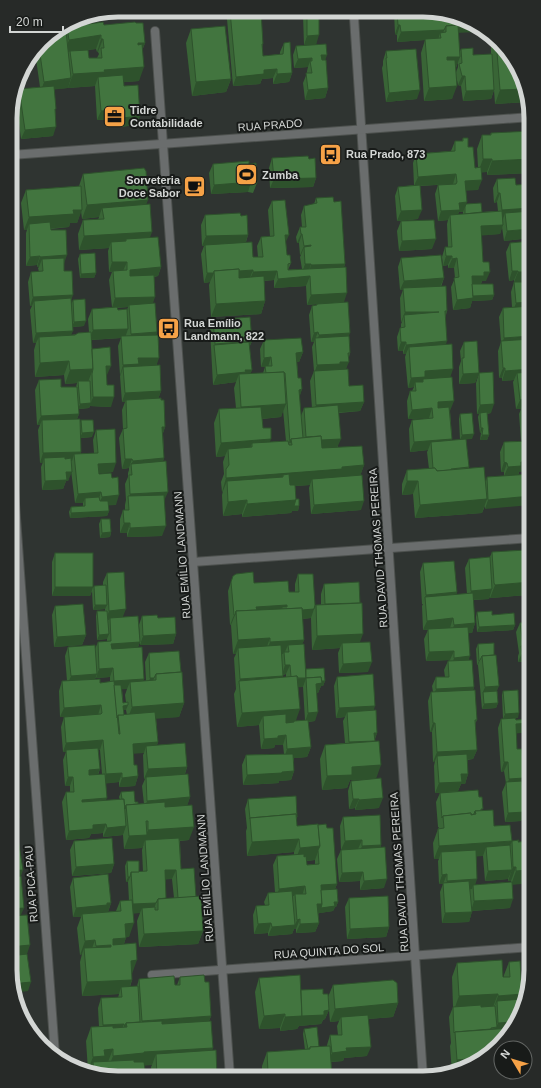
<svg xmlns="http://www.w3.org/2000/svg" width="541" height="1088" font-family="Arial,sans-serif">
<rect width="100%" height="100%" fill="#2f3431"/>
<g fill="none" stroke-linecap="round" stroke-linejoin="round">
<defs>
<g id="minor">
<path d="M354 17 423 1078"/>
<path d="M155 31 163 144"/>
<path d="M11 449 55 1055"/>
<path d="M193 562 531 538"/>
<path d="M152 975 531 947"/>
</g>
<g id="tertiary">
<path d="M163 144 230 1077"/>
<path d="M11 155 531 117"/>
</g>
</defs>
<!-- minor casing -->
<use href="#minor" stroke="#4d514e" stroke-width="10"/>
<!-- tertiary casing -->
<use href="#tertiary" stroke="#4d514e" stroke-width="10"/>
<!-- minor -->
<use href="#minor" stroke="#6a6d6d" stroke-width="8"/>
<!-- tertiary -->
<use href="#tertiary" stroke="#6a6d6d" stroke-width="8"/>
</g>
<!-- wall -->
<g fill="#396536" fill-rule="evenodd">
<path d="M230 11 263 44 262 47 263 56 280 54V52L284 43 292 73 289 82 273 84V78L262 79 260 84 233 86 227 19Z"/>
<path d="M305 11H319L316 45 325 60 328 88 325 98 305 100 303 83 307 73V71L308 67 294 68 293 55 296 46 312 45H304L303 15Z"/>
<path d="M394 12H434V16L450 15 478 29 477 32H458L459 53 461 49 473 55 491 54V46L494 37 525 84 526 102 495 104 494 90 491 99 463 101 461 86 458 85 456 76 452 99 424 101 421 53 425 40 397 42V35L395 34ZM458 62V67L456 72V68Z"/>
<path d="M104 25 145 43 142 51 139 81 124 82V86L137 125 119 127 118 119 97 120 95 86 54 89 55 112 53 136 21 139 16 99 19 89 40 87 35 52 47 37 67 27ZM96 49 97 52H98L99 54 97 58H89L87 50Z"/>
<path d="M191 29 231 79 226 92 192 96 186 43Z"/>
<path d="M386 51 417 99 386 102 382 68 383 65V61Z"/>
<path d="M491 133 530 173 487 175V172H482L478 190H466V204L482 212 498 211 497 202 494 203 493 188 497 179 516 185 531 184V238L504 241 502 227 500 234 481 235 483 262 486 281H482L481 284 494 295 492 300 472 301 470 308 453 310 451 287 455 278 454 268H448V265L443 266 442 257 445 247H448L447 224 448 220 438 221 435 194 438 185 453 184 420 186 418 219 397 221 395 196 398 187 414 185 413 163 416 154 451 151 455 141H462L463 138 468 147 475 168 478 167 477 149 482 135H490ZM459 212H463V214H458Z"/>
<path d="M272 158 316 178 313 187 270 188 269 168Z"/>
<path d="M213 164H249L257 183 253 193 248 192 211 194 209 173Z"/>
<path d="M83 174 146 204 150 238 161 267 158 276 154 277 153 303 157 332 156 335 157 366 161 391 158 399 165 427 163 433 164 458 163 461 164 501 162 536 127 537V533H120V519L123 510H125V505L126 500 125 484 128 477V473L129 470V468L122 469 119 438 123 429 122 410 125 402H122L120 376 121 374 120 375 118 346 121 338 91 340 92 349 107 375V385L111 407 90 406 89 408 79 409V414L77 419 80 423 81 420 92 437 81 438V454L94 453 93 440 96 430 113 472 99 473V474L112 478 116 505H108L109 511 107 516 70 518 69 512 71 507 83 506V503H75L71 470 68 481H66L63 489 42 490 41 467 43 462 40 463 38 430 40 425H37L35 390 39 380 61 387H76L77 383 65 384 64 375 35 377 34 350 36 343H33L30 310 32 306H30L28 282 31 272H39L38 268 39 267H37V265L26 266V233L27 230H24L21 203 26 190 79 186ZM81 211 82 219 99 217 98 220H83L78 234 79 250 109 248 108 251 109 272H112L109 280 112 307 92 309 88 319 89 332 71 335 73 327 84 326 73 300 71 305 64 271V264L51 230V229L69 227 70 223H77ZM128 307 127 310H118L117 308Z"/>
<path d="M316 198 334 202 345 264 344 267V302L349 336 350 353 346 369 349 386 364 402 360 411 339 413 338 447 364 465 360 476 361 510 311 514 309 488 310 485 295 486 296 499 299 506 298 511H292L291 513 242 517V514L223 516 222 495 223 491 222 492 221 482 224 474 223 462 225 456 216 457 214 423 219 409 236 408 234 388 236 382 213 385 210 329 213 320 252 341 249 348 252 370 250 374 263 373 265 367H261L260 349 264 340 303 352 299 362H297L298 378 302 389 299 397 301 416 304 408H312L310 381 314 371 312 347 314 342H311L309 315 312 306 316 305 317 304 307 305 306 286 274 288V280L264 281 265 301 261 314 211 317 209 285 210 282 204 283 201 254 204 246H202L201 225 205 215 241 216 248 235 246 242 253 257H258L257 246 261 237 270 236 268 210 272 201 286 243 287 255 291 263 288 270 302 269 300 257 301 255H300L299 243H297L296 237 300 227H302L301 215 304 206 314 204ZM283 410 286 441 270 442 263 428 262 419 281 417Z"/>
<path d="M401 221 432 249 399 251 397 231Z"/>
<path d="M531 241V281L514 282V280L509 281 506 252 510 243Z"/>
<path d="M80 254 96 273 94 278H80L78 259Z"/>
<path d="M401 258 444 278 441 287 447 311 446 315V344L450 378V411L452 439 451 440H460L459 419 460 414 472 439H466L469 468 486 481 487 477 504 476V472H501L500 452 504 442 521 441 519 414 521 409H516L513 382 514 380 502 381V378H499L498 351 501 342 499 317 503 308 512 307 511 292 514 282 531 441 518 475 485 509V506L482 513 415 518 413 494 402 495V484L407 470 429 469 427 452 428 450 410 452 409 429 412 420 429 418 408 419 407 401 410 391H412L414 387 408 388 405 357 406 354H403V351H398L397 337 400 328H401V324L402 322H401L400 298 403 290H400L398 267Z"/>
<path d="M464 342 479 373 475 383 459 384V367L461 361 460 351Z"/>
<path d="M479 373 491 413 487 414 489 435 487 440H480L481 433H480L478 417 479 414H477L476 383Z"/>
<path d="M101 519 111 532 110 537 100 538 99 524Z"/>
<path d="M525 541H531V661L518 662V656L519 653 516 632 520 623 528 622 526 598 527 595 490 598 489 597V599L473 600 475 623 472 633H468L469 660 474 687 473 690 477 720 475 724 477 750 473 759 467 760 468 774 465 784H461L458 791 479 797 482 811 494 826 512 841 518 842 531 841 512 885 510 908 472 911 469 922 442 923 440 892 443 884H439L438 861 439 859H434L433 843 438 829 439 827H438L436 802 440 793 449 792 435 793 434 766 435 761 433 762 432 732H430L428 701 431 692H433L432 686 436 677H445L444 670 448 661 450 660 426 661 424 639 428 630H423L422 606 423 604H422L420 572 423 563 457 592 456 595 467 594 465 568 469 559 490 557 492 552 522 550ZM476 856H483L485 881 508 879V881H511V882L475 885Z"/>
<path d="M55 553 93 587 103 585V582L107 573 123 617 140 639 139 625 142 616 158 618 176 634 173 644 140 645V642L138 647 144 679 143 681H146L145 662 149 653 184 703 179 717 156 718 158 742 157 745 187 767 185 774 190 797 187 805 189 840 180 841 181 869 196 897 203 931 198 944 139 947 137 921 140 913H133L129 937H126L124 944 132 974V980L130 987 137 986 139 979 175 985H177L180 977 205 982 211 1016 209 1021 213 1048 212 1050 217 1077H152L151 1067 152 1065H145L104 1077 88 1070 86 1041 91 1027H99L98 1008 101 998H118L119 994 82 996 80 962 82 954 80 955 77 928 81 917H73L70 887 73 878 111 903 108 912 116 911 120 901H129L128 882H126L125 866 127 861 139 872H143L142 850 144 843 142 848 124 849 123 835 103 837V833L91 834 89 838 66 840 62 802 66 792H70V786H65L63 760 66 752H63L61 727 64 717 84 716 60 717 59 691 62 681H67L65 656 68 647 95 649 98 642H107V639L97 640 96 616 97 611H105V609L93 610 92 591 90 596H52V562ZM96 677V678L110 677V682L100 683 95 679ZM122 689H127L125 695 126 702 123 703ZM124 710H126L127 715H124ZM98 750H100L102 774 98 775 100 769ZM134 753H144L143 755 144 779H145L142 786 144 804H138L121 792 119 797 120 800 106 801V783L119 782V787L135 786 138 776 134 765ZM165 879H172L174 898H166Z"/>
<path d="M298 574 315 605H321V594L324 584 360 642 368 672 339 673 338 653 340 648 312 650 311 618 302 619 304 640 302 644 306 669 325 681 323 686H321L318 693H317L315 721 308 722 311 747 307 757 294 758V771L291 780 279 781V783L243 785 242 765 246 755 284 754 283 745H275L274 748 261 749 259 725 237 727 234 694 236 689 234 658 236 654H233L231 625H230L228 591 233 576 254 583 289 592H295V584ZM286 674V677H283V675ZM298 687H303L305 720 296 721Z"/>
<path d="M55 606 86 635 82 645 54 647 52 615Z"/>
<path d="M477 612 515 625 513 630 477 632 476 617Z"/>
<path d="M478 644 497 691 498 703 496 708 482 709 478 665H477L476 649Z"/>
<path d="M337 677 374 710 377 733 375 739 376 779 350 780 347 788 322 790 320 759 325 745 345 743 343 721 345 717 336 718 334 686Z"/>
<path d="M531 690V706H530L529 695Z"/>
<path d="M503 691 518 718H515L516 720 531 719V753L529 732 516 733 517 749 522 782 525 812 521 821 505 822 502 792 506 783 504 771 501 772 498 728 501 719H503L502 695Z"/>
<path d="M351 781 379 808 355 810V808L349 809 348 791Z"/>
<path d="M248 799 297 817V826L318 825 327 828 337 884 335 889 338 902 336 907H335L333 911 319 913 318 914 319 923 315 932 296 933V929H294L292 934 268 936V933L254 934 253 915 256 906 265 905 264 902 268 893 275 892 273 865 277 856 294 855V852L247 856 246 831 247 828 245 809ZM315 860V864L307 865 306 861Z"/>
<path d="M343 817 381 845 380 848 384 888 360 890V881L339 882 337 859 341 850 340 826Z"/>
<path d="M74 841 114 864 111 873 72 876 70 850Z"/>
<path d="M349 898 389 927 386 937 347 939 345 907Z"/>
<path d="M509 962 522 994 521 999H523L508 1036 457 1072 452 1073 450 1046 451 1043 449 1017 453 1007 452 977 457 963 503 977H504V975Z"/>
<path d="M259 978 301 990 323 994 328 997 333 985 398 1003 393 1017 368 1019 367 1056 344 1058 343 1061 331 1062 332 1078H262V1066L267 1052 305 1050 303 1034 304 1029 319 1047 327 1046V1045L330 1035H338L337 1026 339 1021 330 1022 329 1010 325 1019 323 1020 321 1024 299 1026 297 1029 280 1031V1028L259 1029 255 992Z"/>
</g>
<!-- shaded-wall -->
<g fill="#2e522c">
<path d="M458 23H466L478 29 477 32 455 33V30Z"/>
<path d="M398 25H400L397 35 395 34Z"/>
<path d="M67 27 62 41 47 37 62 28Z"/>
<path d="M444 30 441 40 440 33 438 40 425 39V40L397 42 401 32Z"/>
<path d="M101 35 96 49 70 52V51L69 52 64 53 69 40Z"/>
<path d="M319 35 316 45H304L307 36Z"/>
<path d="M101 39H103L98 52H97Z"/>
<path d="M138 43H145L140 56Z"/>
<path d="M321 55H327L324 64 318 65Z"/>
<path d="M447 57H460L455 70 442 71Z"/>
<path d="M312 58 310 63V61L308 67 294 68 298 59Z"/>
<path d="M144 67 139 81 100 84 98 77 95 86 68 88 73 74 104 70Z"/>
<path d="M277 69 273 78 262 79 260 84 233 86 236 77 264 70Z"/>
<path d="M292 73 289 82 273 84 277 74Z"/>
<path d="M462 76H465L461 86 458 85Z"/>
<path d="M71 78 68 88 41 91 44 82Z"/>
<path d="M231 79 226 92 192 96 196 82Z"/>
<path d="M457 86 452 99 424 101 429 88Z"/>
<path d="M328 88 325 98 305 100 308 90Z"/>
<path d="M526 89 528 97 526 102 495 104 500 90Z"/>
<path d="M420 90 417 99 386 102 389 93Z"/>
<path d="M494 90 491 99 463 101 466 91Z"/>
<path d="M121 110 118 119 97 120 101 111Z"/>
<path d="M140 116 137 125 119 127 122 118Z"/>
<path d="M56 127 53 136 21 139 25 130Z"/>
<path d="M483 159H492L487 172 478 173Z"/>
<path d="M531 159V171L530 173 487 175 492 161Z"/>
<path d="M456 174 453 184 414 186 418 177Z"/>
<path d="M316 178 313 187 270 188 274 179Z"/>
<path d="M482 180 478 190 462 191 465 181Z"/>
<path d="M251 182 248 192 211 194 214 185Z"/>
<path d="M498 193H500L497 202 494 203Z"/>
<path d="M148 200 143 213 102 208 99 217 82 219 87 205Z"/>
<path d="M467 202 463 212H459L456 219 450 215 448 220 438 221 441 211 459 203Z"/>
<path d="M531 208V217L505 213 503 219H498L502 210Z"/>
<path d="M73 210H82L77 223H70L69 227 29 230V224L27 230H24L29 217Z"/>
<path d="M422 210 418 219 397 221 401 211Z"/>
<path d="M503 225 500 234 477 236 481 226Z"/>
<path d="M531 229V238L504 241 507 231Z"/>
<path d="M152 232 147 246 126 239 123 247 111 242 109 248 79 250 84 236Z"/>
<path d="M301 234H302L299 243H297Z"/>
<path d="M248 235 245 244 202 246 206 236Z"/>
<path d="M285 235H289L285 244Z"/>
<path d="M436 239 432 249 399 251 402 241Z"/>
<path d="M311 245 308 254 304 247 301 255H300L304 246Z"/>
<path d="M67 255 64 264 42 259 39 267H37L40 257Z"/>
<path d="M40 256 37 265 26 266 30 257Z"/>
<path d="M446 256H452L448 265 443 266Z"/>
<path d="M457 258 454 268H448L452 259Z"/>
<path d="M112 262H127L123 271 109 272Z"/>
<path d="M305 264H311L308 273H302Z"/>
<path d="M345 264 342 273 308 275 311 265Z"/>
<path d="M161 267 158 276 127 279 130 270Z"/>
<path d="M253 270 249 280 214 273Z"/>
<path d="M277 271 274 280 249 282 253 272Z"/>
<path d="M512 271H518L514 280 509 281Z"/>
<path d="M484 272H490L486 281H482L480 285H470L472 276Z"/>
<path d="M518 272H531V281L514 282Z"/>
<path d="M96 273 94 278H80L81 274Z"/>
<path d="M207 273H214L210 282 204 283Z"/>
<path d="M310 276 306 286 274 288 278 279Z"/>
<path d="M444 278 440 287 403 288V290H400L404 281Z"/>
<path d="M347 293 344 302 307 305 311 295Z"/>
<path d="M73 295 70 304 34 301 32 306H30L33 297Z"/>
<path d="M494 295 492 300 472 301 470 308 453 310 457 300 471 296Z"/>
<path d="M155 297 152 306 129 305 128 307 112 308 115 298Z"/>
<path d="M265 301 261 314 211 317 216 304Z"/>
<path d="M531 302V311L513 312 516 303Z"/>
<path d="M405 312H439L404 315 402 322H401Z"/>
<path d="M86 321 84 326 72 327 74 322Z"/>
<path d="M128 329 125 338 121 336V338L89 340 93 330Z"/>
<path d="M73 331 69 340 39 337 36 343H33L36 333Z"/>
<path d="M157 332 154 342 128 343 131 334Z"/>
<path d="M318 332 314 342H311L314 333Z"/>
<path d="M350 333 347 343H316L319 335Z"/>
<path d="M531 336V342L501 346 504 338Z"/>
<path d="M252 341 248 350 215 345V344Z"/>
<path d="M447 341 444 351 409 347 406 354H403L406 345Z"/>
<path d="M401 342H406L403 351H398Z"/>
<path d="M303 352 299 362H292L296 353Z"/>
<path d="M271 357 268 367H261L264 358Z"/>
<path d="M138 358H159L156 367H123L121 374 120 375 123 365Z"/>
<path d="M69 361 64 375 35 377 40 363Z"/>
<path d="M340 362H349L345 371 314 374 317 365Z"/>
<path d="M106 366H111L107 375H103Z"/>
<path d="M503 368H505L502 378H499Z"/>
<path d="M93 369 88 382 78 381 77 383 65 384 70 370Z"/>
<path d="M453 369 450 378 423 380 421 387 415 382 414 387 408 388 411 378 425 371Z"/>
<path d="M531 369V378L517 373 514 380 502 381 505 371Z"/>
<path d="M245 370H252L248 379 239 374 236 382 213 385 217 375Z"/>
<path d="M479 373 475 383 459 384 463 374Z"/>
<path d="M302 389 299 399V390Z"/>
<path d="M161 391 158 400H126L125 402H122L125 393Z"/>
<path d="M93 397H114L111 407 90 406 89 408 78 409 80 404 91 403Z"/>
<path d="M531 398V408L522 405 521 409H516L520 400Z"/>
<path d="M454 401 450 411 434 412 438 402Z"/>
<path d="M364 402 360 411 313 414 316 405Z"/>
<path d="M286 404 281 417 237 421 241 407Z"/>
<path d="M494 404 491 413 480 414V413L479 414H477L480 405Z"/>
<path d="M432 408 429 418 408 419 412 410Z"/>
<path d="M79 414 75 424 42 420 40 425H37L41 416Z"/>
<path d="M162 427H165L162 436Z"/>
<path d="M481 428H483L481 433H480Z"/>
<path d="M94 432 92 437 80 438 82 433Z"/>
<path d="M524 432H531V441H521Z"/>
<path d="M474 434 472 439 460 440 462 435Z"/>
<path d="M482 435H489L487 440H480Z"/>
<path d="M271 439 266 453 252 443 248 454 228 449 225 456 216 457 221 443Z"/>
<path d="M341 439 337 448 303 451 307 441Z"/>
<path d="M452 439 448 449 431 442 428 450 410 452 414 442Z"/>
<path d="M81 452 78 461 74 454 72 461 44 462V458L43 463H40L43 453Z"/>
<path d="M164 458 161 468 131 464 133 461Z"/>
<path d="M125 459H132L129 468 122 469Z"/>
<path d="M504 462 507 463 504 472H501Z"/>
<path d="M521 462H531V471L519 472 518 475 504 476 508 467Z"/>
<path d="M116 463 113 472 95 474 98 464Z"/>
<path d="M364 465 359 479H312L310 485 279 487 283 477V475L278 487 227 481 223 491 222 492 226 478Z"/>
<path d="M66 472H72L68 481H66L63 489 42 490 45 481Z"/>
<path d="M407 481H418L413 494 402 495Z"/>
<path d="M101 492 98 502 85 498 83 503H75L78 494Z"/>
<path d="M168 492 164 501 128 500 130 494Z"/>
<path d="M119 495 116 505 98 506 102 497Z"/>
<path d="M531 496V505L485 509 488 500Z"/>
<path d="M487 499 482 513 415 518 420 505Z"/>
<path d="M247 500 242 514 223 516 228 502Z"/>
<path d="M296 500 299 506 298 511H292L291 513 242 517 247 504Z"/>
<path d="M364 501 361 510 311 514 314 505Z"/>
<path d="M109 511 107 516 70 518 71 513Z"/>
<path d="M124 523H130L127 533H120Z"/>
<path d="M166 526 162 536 127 537 130 528Z"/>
<path d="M111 532 110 537 100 538 102 533Z"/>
<path d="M531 582V595L529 588 527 595 490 598 495 585Z"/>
<path d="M55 587H93L90 596H52Z"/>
<path d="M492 589 489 599 468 600 471 591Z"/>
<path d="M457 592 453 602 425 597 422 604 426 595Z"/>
<path d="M95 605H107L105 609 93 610Z"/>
<path d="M287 605 284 611 314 609 311 618 279 621 283 611 282 607 280 614 256 616V607Z"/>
<path d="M126 609 122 619 110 618 109 620H106L109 611Z"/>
<path d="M234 615H235L231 625H230Z"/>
<path d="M453 618 450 628 423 630 427 621Z"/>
<path d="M475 623 472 633 451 634 454 625Z"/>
<path d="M515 625 513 630 477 632 479 627Z"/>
<path d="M109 634 107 639 97 640 99 635Z"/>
<path d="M176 634 173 644 140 645 143 636Z"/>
<path d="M363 634 358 647 342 643 340 648 312 650 317 636Z"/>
<path d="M86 635 82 645 54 647 57 637Z"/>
<path d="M270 638 265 652 238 648 236 654H233L238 640Z"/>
<path d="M304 640 299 653 288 645 284 654V652L283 654 265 656 270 642Z"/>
<path d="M140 642 136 652 108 653 111 644Z"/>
<path d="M454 651 450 660 426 661 429 652Z"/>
<path d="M531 652V661L518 662 522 653Z"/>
<path d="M470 656 467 666 451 667 454 658Z"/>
<path d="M480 660 478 665H477L479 661Z"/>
<path d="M372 662 368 672 339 673 343 664Z"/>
<path d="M285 665H290L286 674 282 675Z"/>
<path d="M113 668 110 677 96 678 99 669Z"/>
<path d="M97 674 93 684 67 686 71 676Z"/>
<path d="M283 676 280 686 239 681 236 689 240 679Z"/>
<path d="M150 678H154L151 688H147Z"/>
<path d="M306 678 303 687 287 688 291 679Z"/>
<path d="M144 679 140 688 130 682 127 689 113 690 114 681Z"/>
<path d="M325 681 323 686H321L318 693H313L306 682Z"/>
<path d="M499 686 495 696 483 692 485 687Z"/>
<path d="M474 687 471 697 433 698 436 689Z"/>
<path d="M184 703 179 717 127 721 132 707Z"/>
<path d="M498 703 496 708 482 709 484 704Z"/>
<path d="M101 705 98 715 60 717 64 708Z"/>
<path d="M128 705 126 710H122L123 706Z"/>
<path d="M375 706 372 716 347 712 345 717 336 718 339 708Z"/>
<path d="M300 709 295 723 294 721V723L263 725V716L259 725 237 727 242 713Z"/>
<path d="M318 712 315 721 305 722 308 713Z"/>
<path d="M519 713 518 718 503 719 505 714Z"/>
<path d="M433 723H435L432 732H430Z"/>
<path d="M531 723V728L529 732 512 734 516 724Z"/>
<path d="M374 733H377L374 741 345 752 349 742Z"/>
<path d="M286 735 283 745H275L274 748 261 749 264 739 278 736Z"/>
<path d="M103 740 100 750 66 752V750V752H63L66 743Z"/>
<path d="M158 742 154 752 146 746 144 753 130 754 133 744Z"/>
<path d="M311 747 307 757 284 759 287 749Z"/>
<path d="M477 750 473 759 438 761 437 756 435 761 433 762 437 752Z"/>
<path d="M504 762H508L504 771 501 772Z"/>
<path d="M381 765 376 779 350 780 347 788 322 790 327 776 352 767Z"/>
<path d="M187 767 184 776 146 777 145 779H144L148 769Z"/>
<path d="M100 769 96 778 85 779 89 770Z"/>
<path d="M294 771 291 780 279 781V783L243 785 247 775Z"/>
<path d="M122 773 119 782 103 784 106 774Z"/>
<path d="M461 774H468L465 784H461L458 791 435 793 439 783Z"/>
<path d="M138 776 135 786 119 787 122 778Z"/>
<path d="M68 777H73L70 786H65Z"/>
<path d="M524 778 521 787 506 788 509 779Z"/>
<path d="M10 790H14L10 799Z"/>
<path d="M190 797 187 807 144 810 147 801Z"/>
<path d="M107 798 103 808 78 810 82 800Z"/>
<path d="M383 798 379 808 355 810 359 800Z"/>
<path d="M353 799H359L355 808 349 809Z"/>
<path d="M525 812 521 821 505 822 508 813Z"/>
<path d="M19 818 16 827 10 828V819Z"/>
<path d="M106 824 103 833 91 834 89 838 66 840 69 831 93 825Z"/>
<path d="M126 826 123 835 103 837 107 828Z"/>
<path d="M194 827 189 840 145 843V840L142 848 124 849 129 836 146 835 148 830Z"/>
<path d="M299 839 294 852 247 856 252 842Z"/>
<path d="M362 840 358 849 341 850 345 841Z"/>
<path d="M512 841 507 854 486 847 483 856 442 859 441 852 439 859H434L439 846Z"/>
<path d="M381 845 378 854 358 855 362 846Z"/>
<path d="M320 846 315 860 295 862 300 848Z"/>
<path d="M114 864 111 873 72 876 76 867Z"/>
<path d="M513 867H516L511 881H508Z"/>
<path d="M23 870 20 879 10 880V871Z"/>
<path d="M165 870H176L172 879 161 880Z"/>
<path d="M512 870 508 879 485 881 488 871Z"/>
<path d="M531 870V883L511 885 516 871Z"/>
<path d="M363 872 360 881 339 882 342 873Z"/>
<path d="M447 874 443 884H439L442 875Z"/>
<path d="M128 877H130L128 882H126Z"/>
<path d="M387 879 384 888 360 890 364 881Z"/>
<path d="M477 879 474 889 473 885 472 889 444 891 447 881Z"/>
<path d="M337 884 333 894 319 895 321 885Z"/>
<path d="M305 886 302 896 295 894 294 896 276 898 279 889Z"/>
<path d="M513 899 510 908 471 911 474 901Z"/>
<path d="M338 902 336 907H335L333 911 314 914 317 904Z"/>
<path d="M111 903 108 912 82 914 81 917H73L76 908Z"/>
<path d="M156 903 153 912 142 908 140 913 130 914 133 904Z"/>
<path d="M24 908 20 917 10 918V909Z"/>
<path d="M472 912 469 922 442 923 445 913Z"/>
<path d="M300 919 296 929H294L292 934 268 936 272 927 295 925 297 920Z"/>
<path d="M134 923 129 937 120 938 125 924Z"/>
<path d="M271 923 268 933 254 934 258 924Z"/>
<path d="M319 923 315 932 296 933 300 924Z"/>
<path d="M389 927 386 937 347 939 350 929Z"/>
<path d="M203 931 198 944 139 947 144 934Z"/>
<path d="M126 938 121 951 109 952 113 939Z"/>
<path d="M95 940 90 954 84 948 82 954 80 955 85 941Z"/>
<path d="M30 945 27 954 10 956V947Z"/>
<path d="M111 945 106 959H91L96 946Z"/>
<path d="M137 960 132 974H126L131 961Z"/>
<path d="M132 980 127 994 121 987 119 994 82 996 87 982Z"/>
<path d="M31 982 28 991 14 993 12 984Z"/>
<path d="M498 994 493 1007 454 1010 459 996Z"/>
<path d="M522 994 517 1008 497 1001 493 1010 498 996Z"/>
<path d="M398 1003 393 1017 341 1021V1017L339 1021 330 1022 335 1009Z"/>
<path d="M329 1010 325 1019 323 1020 321 1024 299 1026 297 1029 280 1031 285 1017Z"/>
<path d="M285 1014 280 1028 259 1029 264 1016Z"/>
<path d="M211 1016 206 1029 140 1027 142 1021Z"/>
<path d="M513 1022 510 1031 455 1036 496 1028 498 1023Z"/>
<path d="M124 1024 120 1033 99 1034 103 1025Z"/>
<path d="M371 1047 367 1056 344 1058 343 1061 328 1062 332 1053 346 1048Z"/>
<path d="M213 1048 208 1061 156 1054 152 1065 108 1069 113 1056 144 1052Z"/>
<path d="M113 1049 108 1062H93L90 1071 88 1070 93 1057 104 1050Z"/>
<path d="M477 1058 460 1070V1068L459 1071 457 1072 452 1073 457 1060Z"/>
<path d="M287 1071 284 1078H266L268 1072Z"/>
<path d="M313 1075 312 1078H287V1077Z"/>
</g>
<!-- building -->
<g fill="#42753f" stroke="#2e522c">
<path d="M230 11H261L263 44H262L263 56 283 54 284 43 290 42 292 73 277 74V69L264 70V74L236 77Z"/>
<path d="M307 11H319V35L307 36Z"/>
<path d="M397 12H434V16L450 15 456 18V26H446L444 30 401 32 400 25H398Z"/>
<path d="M457 19 466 23H458Z"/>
<path d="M103 22 104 25 135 22 136 23H143L145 43H138V45L142 44 144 67 104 70 105 72 73 74 70 51 88 50 89 58H102L101 48H104L103 39H101V35L69 40 67 27Z"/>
<path d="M67 25V27L62 28Z"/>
<path d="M458 25 460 57H447V60H455L457 86 429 88 425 39 441 38 440 33 446 32V26Z"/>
<path d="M225 26 231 79 196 82 191 29Z"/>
<path d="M66 31 71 78 44 82 39 47 47 37 53 33Z"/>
<path d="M496 40 525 84 526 89 500 90Z"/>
<path d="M326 44 327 55H321L322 60H326L328 88 308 90 306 73H312L310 61H312V58L298 59 296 46Z"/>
<path d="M473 48V55L492 54 494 90 466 91 465 76H462L459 64 462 63 461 49Z"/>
<path d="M416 49 420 90 389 93 386 58H387L386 51Z"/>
<path d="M123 75 124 86 138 85 140 116 122 118 121 110 101 111 98 77Z"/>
<path d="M54 86 56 109H55L56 127 25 130 19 89Z"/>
<path d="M531 131V159L492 161V159H483L482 135H491V133Z"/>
<path d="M463 138H468V147H473L475 168 481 167 482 180 465 181 467 202 459 203 460 210 441 211 438 185 456 184 457 182 456 174 418 177 416 154 455 151V141H463Z"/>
<path d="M308 156 309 159 315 158 316 178 274 179 272 158Z"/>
<path d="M249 161V164L256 163 257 183 251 182 214 185 213 164Z"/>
<path d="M144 168 146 171 148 200 87 205 83 174Z"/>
<path d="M515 178 516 185 531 184V208L502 210 500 193H498L497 179Z"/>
<path d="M420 185 422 210 401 211 398 187Z"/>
<path d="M81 186 82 210H73L74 214 29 217 26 190Z"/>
<path d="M333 197 334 202 341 201 345 264 311 265V264H305L304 247 311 246V245L304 246 302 234H301L300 227H306L304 206 317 203 316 198Z"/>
<path d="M285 200 289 235H285L287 255H290L291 263 288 264V270L346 267 347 293 311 295 310 276 278 279 277 271 253 272V270L239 271V269L214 271V273H207L205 245 252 242 253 257H263L261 237 274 236 272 201Z"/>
<path d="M481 203 482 212 465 214V207L466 204Z"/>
<path d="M150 204 152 232 84 236 83 220 104 219 102 208Z"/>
<path d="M502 211 503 225 481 226 483 262H489L490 272H484V276H472L473 298 457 300 454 278 459 277 457 258 452 259V256H446L445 247H452L450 215Z"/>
<path d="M531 211V229L507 231 505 213Z"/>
<path d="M240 213 241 216 247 215 248 235 206 236 205 215Z"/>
<path d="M434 220 436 239 402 241 401 221Z"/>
<path d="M50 222 51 230H66L67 255 40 257V256L30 257 29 224Z"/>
<path d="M158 237 161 267 130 270V276L154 275 155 297 115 298 113 271 127 270V262H112L111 242 126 241V239Z"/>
<path d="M531 241V272H518V271H512L510 243Z"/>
<path d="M95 253 96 273 81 274 80 254Z"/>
<path d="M441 255 444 278 404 281 401 258Z"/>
<path d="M64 258V271H72L73 295 33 297 31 272 43 271 42 259Z"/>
<path d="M239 269V278L264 276 265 301 216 304 214 271Z"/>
<path d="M514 282H531V302L516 303Z"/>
<path d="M472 284H493L494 295 473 296Z"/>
<path d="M446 286 447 311H445L447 341 406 345V342H401L400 328 405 327 404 315 439 312H405L403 288Z"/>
<path d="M71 298 73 331 36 333 34 301Z"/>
<path d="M85 299 86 321 74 322 73 300Z"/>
<path d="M348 302 350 333 319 335 318 332 314 333 312 306 317 305V304Z"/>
<path d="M155 303 157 332 131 334 129 305Z"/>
<path d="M531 306V336L504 338 503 308Z"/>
<path d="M117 307 118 310 127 309 128 329 93 330 92 309Z"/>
<path d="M250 317 252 341 215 344 213 320Z"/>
<path d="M91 332 93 369 70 370 69 361 40 363 39 337 75 335 78 333Z"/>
<path d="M158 335 159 358H138L139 364 123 365 121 336Z"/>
<path d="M349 336 350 353H348L349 362H340V364L317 365 315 338Z"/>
<path d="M301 338 303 352 296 353 298 378H301L302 389 299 390 303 438 291 439 290 443 285 373H284V372L266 373 265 366H272L271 357 264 358V340Z"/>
<path d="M531 339V369L505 371V368H503L501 341Z"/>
<path d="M477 341 479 373 463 374 462 358H464V342Z"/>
<path d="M249 342 252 370H245L246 372 217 375 214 345Z"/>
<path d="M452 344 453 369 425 371V377L411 378 409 347Z"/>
<path d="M110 347 111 366H106L107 385H114V397H93L92 374 93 369 92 349Z"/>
<path d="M160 365 161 391 125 393 123 367Z"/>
<path d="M348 369 349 386 363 385 364 402 316 405 314 371Z"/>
<path d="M284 372 286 404 241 407 239 374Z"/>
<path d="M493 372 494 404 480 405 479 373Z"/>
<path d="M531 372V398L520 400 517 373Z"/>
<path d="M452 377 454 401 438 402V408L449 407 452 439 414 442 412 420 433 418 432 408 412 410 410 391H416L415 382H423V379Z"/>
<path d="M61 379V387H77L79 414 41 416 39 380Z"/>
<path d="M78 381H90L91 403 80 404Z"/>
<path d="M161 398V400H164L165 427H162L164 458 133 461 132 459H125L123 429 127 428 126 400Z"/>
<path d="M531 404V432H524L522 405Z"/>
<path d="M338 405 341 439 321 440V436L306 437 304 408Z"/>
<path d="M261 407 263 428H271V439L221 443 219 409Z"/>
<path d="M487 412 489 435H482L483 428H481L480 413Z"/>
<path d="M472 413 474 434 462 435 460 414Z"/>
<path d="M80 419 81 452 43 453 42 420Z"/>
<path d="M81 420H93L94 432 82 433Z"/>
<path d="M115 429 116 463 98 464 99 474 111 473 112 478 118 477 119 495 102 497 101 492 78 494 74 454 98 453 96 430Z"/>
<path d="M321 436 322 448 362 446 364 465 342 467V469L226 478V469L229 465 228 449 252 447V443L288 441 289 445H292L291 439Z"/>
<path d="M466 439 469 467 451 469V470L437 471 435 468H433L431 442Z"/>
<path d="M531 441V462H521V466L508 467 507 463 504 462V442Z"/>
<path d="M65 457V459L71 458 72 472H66L67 480 45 481 44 458Z"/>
<path d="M166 461 168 492 130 494 129 475H132L131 464Z"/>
<path d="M484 467 487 499 420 505 418 481H407V470L435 468 437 471Z"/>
<path d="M289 474 290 485H295L296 500 247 504V500L228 502 227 481 283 477V475Z"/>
<path d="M531 474V496L488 500 487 477Z"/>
<path d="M362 475 364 501 314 505 312 479Z"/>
<path d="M164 495 166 526 130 528V523H124L123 510H129L128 496Z"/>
<path d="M99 497 100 501H108L109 511 71 513V507L85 506V498Z"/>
<path d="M296 499H299V506H294Z"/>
<path d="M101 519H110L111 532 102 533Z"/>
<path d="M525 541H531V582L495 585 494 583 492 552 526 550Z"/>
<rect x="55" y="553" width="38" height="34"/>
<path d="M490 557 492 589 471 591 469 559Z"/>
<path d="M454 561 457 592 426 595 423 563Z"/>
<path d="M124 572 126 609 109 611 107 573Z"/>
<path d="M253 572 254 583 288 581 289 592H299L298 574H313L315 605 314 609 302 610V608L282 609V607H287V605L256 607 257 610 236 611 235 615H234L231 582 233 576 236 574Z"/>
<path d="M359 582 360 603 325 604 324 584Z"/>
<path d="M106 585 107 605H95L94 586Z"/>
<path d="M529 588H531V609Z"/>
<path d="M473 593 475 623 454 625 453 618 427 621 425 597Z"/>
<path d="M362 603 363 634 317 636 316 605Z"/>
<path d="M83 604 86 635 57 637 55 606Z"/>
<path d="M302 608 304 640 270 642V638L238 640 236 611Z"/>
<path d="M97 611H107L109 634 99 635Z"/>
<path d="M492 611V615L514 613 515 625 479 627 477 612Z"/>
<path d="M157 615 158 618 175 617 176 634 143 636 142 616Z"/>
<path d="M138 616 140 642 111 644 112 649 142 647 144 679 114 681 113 668 99 669 98 642 111 641 110 618Z"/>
<path d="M531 622V652L522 653 521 646H523L520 623Z"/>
<path d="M468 627 470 656 454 658V651L429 652 428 629Z"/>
<path d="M370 642 372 662 343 664 342 643Z"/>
<path d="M494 643V655L482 656 480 660 479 661 478 644Z"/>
<path d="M304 644 306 678H298L297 676 291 677 290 665H285L284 652H289L288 645Z"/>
<path d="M95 645 97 674 71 676 68 647Z"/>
<path d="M281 645 283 676 240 679 238 648Z"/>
<path d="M179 651 181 672 156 674 154 678H150L149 653Z"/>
<path d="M496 655 499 686 485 687 482 656Z"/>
<path d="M472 660 474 687 436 689V677H449L448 661Z"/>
<path d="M324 668 325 681H321V677L306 678V669Z"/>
<path d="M182 672 184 703 132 707 130 682 156 680V674Z"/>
<path d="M373 674 375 706 339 708 337 677Z"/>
<path d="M297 676 300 709 242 713 239 681Z"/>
<path d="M321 677 322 683 316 684 318 712 308 713 306 678Z"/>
<path d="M100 679V683L114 681 119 734H120L118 715 155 712 158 742 133 744 134 765H137L138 776 122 778V773L106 774 103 740 66 743 64 717 101 714 102 713 101 705 64 708 62 681Z"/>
<path d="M114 685H121L123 703 128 702V705L123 706 124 715H118L117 718Z"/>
<path d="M475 690 477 720H475L477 750 437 752 435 723H433L431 692Z"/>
<path d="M518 690 519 713 505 714 503 691Z"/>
<path d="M497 691 498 703 484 704 483 692Z"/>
<path d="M376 710 377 733H374L375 741 349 742 347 712Z"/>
<path d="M10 713 12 746H10Z"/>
<path d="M286 714V723L294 722V721L308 720 311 747 287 749 286 735 278 736V738L264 739 263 716Z"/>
<path d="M515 718 516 720 531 719V723L516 724 517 749H522L524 778 509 779 508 762H504L501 719Z"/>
<path d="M379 741 381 765 352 767V775L327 776 325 745Z"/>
<path d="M185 743 187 767 148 769 146 746Z"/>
<path d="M98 748 100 769 89 770V775L105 774 107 798 82 800V802L124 799 126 826 107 828 106 824 93 825V829L69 831 66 792H74L73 777H68L66 750Z"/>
<path d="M293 754 294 771 282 772V773L247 775 246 755Z"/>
<path d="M467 754 468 774H461L462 782 439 783 437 756Z"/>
<path d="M11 763 14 790H10V764Z"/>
<path d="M188 774 190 797 147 801 146 777Z"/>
<path d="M381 778 383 798 359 800V799H353L351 781Z"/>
<path d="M522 781 525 812 508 813 506 782Z"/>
<path d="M478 790 479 797H482L483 809H481V811H475L474 814 471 815V813L443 816 442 817V818L440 793Z"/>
<path d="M134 791 135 802H138V804L126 805 125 809 124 799H122L121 792Z"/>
<path d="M10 794H17L19 818 10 819Z"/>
<path d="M296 796 297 817 296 814 250 818V819L248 799Z"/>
<path d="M165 802V807L192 805 194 827 148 830V821H146L147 835 129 836 126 805Z"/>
<path d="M493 810 494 826 510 825 512 841 439 846 438 829 444 828 443 816 471 813V815L476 814 475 811Z"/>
<path d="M296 814 297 826 318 824 320 846 300 848 299 839 252 842 250 818Z"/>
<path d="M380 815 381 845 362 846V840L345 841 343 817Z"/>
<path d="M326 824 327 828H333L337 884 321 885 322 904H317L319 923 300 924V919L297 920 295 894H306L305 886 279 889 277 856 304 854V857L306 856 307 865 319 864 318 850 320 846 318 825Z"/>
<path d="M17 832 23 870 10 871V833Z"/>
<path d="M112 838 114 864 76 867 74 841Z"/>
<path d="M179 838 181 869 194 868 196 897 178 898 176 870H165L166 898 158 899 156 903 133 904 131 872 147 871 145 840Z"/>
<path d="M519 840 518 842 531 841V870L516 871V867H513L512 841Z"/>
<path d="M510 845 512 870 488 871 486 847Z"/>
<path d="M385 847 387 879 364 881 363 872 342 873 341 850Z"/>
<path d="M476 850 477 879 447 881V874L442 875 441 852Z"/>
<path d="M127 861H139V872H131L130 877H128Z"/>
<path d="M108 874 111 903H107V905L76 908 73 878Z"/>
<path d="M21 876 24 908 10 909V877Z"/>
<path d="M469 881 472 912 445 913 443 883Z"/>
<path d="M512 882 513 899 474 901 473 885Z"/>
<path d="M337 889 338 902H334L335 906 321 908 322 904 321 890Z"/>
<path d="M292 891 295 925 272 927 271 923 258 924 256 906 269 905 268 893Z"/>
<path d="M201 896 203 931 144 934 142 908 155 907V910H158V899Z"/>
<path d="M388 896 389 927 350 929 349 898Z"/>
<path d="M132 900 134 923 125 924 126 938 113 939V945L136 943 137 960 131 961 132 980 87 982 84 948 111 947V945L96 946 95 940 85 941 82 914 121 911 120 901Z"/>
<path d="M27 915 30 945 10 947V916Z"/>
<path d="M27 954 31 982 12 984 10 970V956Z"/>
<path d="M502 960 503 977H510L509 962 520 961 522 994 498 996V994L459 996 457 963Z"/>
<path d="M204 975 205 982H209L211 1016 142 1021 139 979 174 976 175 985H180V977Z"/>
<path d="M300 975 302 1016 285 1017V1014L264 1016 259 978Z"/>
<path d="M393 980 397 983 398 1003 335 1009 333 985Z"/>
<path d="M138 986 140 1022 126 1023 125 1027 124 1024 103 1025 101 998 122 997 121 987Z"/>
<path d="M323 989V994H328L329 1010 324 1011V1015L302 1016 301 990Z"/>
<path d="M523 999 513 1023V1022L498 1023 497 1001Z"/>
<path d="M481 1005V1007L495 1006 497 1027 491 1028V1029L455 1032 454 1033 453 1007Z"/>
<path d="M368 1015 371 1047 346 1048 347 1051 332 1053 330 1035H342L341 1017Z"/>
<path d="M162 1021V1024L211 1021 213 1048 144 1052V1053L113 1056V1049L104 1050 105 1056 93 1057 91 1027 113 1026V1028L127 1027 126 1023Z"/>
<path d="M317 1027 319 1047H310V1049H308L304 1029Z"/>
<path d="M511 1028 508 1036 477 1058 457 1060 455 1032Z"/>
<path d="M33 1030H37L38 1037Z"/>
<path d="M330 1046 332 1078H313V1075L287 1077V1071L268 1072 267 1052 310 1049V1047Z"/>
<path d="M216 1050 217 1077H157L156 1054Z"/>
<path d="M134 1060V1062H144L146 1077H104L94 1072 93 1062Z"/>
</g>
<!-- icons -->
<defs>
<symbol id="office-square" viewBox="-11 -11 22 22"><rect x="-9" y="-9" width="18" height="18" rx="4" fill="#f6a247" stroke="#181b19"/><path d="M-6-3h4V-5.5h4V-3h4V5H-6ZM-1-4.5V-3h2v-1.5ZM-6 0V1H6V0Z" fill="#111"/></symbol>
<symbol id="bus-square" viewBox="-11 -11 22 22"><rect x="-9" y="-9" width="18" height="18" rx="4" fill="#f6a247" stroke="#181b19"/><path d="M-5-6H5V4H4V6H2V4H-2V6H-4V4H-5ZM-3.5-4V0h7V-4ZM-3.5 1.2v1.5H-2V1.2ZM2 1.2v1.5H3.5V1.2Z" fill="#111"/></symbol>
<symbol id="stadium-square" viewBox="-11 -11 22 22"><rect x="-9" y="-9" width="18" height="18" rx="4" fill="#f6a247" stroke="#181b19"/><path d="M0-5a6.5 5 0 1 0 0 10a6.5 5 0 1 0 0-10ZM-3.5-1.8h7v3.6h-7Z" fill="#111"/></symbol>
<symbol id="cafe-square" viewBox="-11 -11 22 22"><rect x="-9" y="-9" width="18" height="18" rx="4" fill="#f6a247" stroke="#181b19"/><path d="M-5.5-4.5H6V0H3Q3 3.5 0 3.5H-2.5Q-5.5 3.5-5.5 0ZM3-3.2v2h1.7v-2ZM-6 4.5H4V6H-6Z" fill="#111"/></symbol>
</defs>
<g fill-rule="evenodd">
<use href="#office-square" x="102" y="104" width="25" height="25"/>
<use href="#bus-square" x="318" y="142" width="25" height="25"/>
<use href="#stadium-square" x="234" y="162" width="25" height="25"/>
<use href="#cafe-square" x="182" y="174" width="25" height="25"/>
<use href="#bus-square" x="156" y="316" width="25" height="25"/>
</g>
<g text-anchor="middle" stroke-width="4" stroke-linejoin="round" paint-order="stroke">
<!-- poi labels -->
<g font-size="11" font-weight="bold" fill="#d3d6d4" stroke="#181b19" text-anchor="start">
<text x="130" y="114">Tidre<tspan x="130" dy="13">Contabilidade</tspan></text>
<text x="346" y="158">Rua Prado, 873</text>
<text x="262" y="179">Zumba</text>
<text x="180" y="184" text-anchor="end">Sorveteria<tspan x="180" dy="13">Doce Sabor</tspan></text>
<text x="184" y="327">Rua Emílio<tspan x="184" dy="13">Landmann, 822</tspan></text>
</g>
<!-- street labels -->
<g font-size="11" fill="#d3d6d4" stroke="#181b19">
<text transform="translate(270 125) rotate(-4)" y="4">RUA PRADO</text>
<text transform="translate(378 548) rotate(-94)" y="4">RUA DAVID THOMAS PEREIRA</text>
<text transform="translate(182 555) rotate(-94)" y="4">RUA EMÍLIO LANDMANN</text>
<text transform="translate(399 872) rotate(-94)" y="4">RUA DAVID THOMAS PEREIRA</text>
<text transform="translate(205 878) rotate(-94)" y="4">RUA EMÍLIO LANDMANN</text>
<text transform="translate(31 884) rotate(-94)" y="4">RUA PICA-PAU</text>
<text transform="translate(329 951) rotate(-4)" y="4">RUA QUINTA DO SOL</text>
</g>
</g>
<!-- crop -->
<path d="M0 0H541V1088H0ZM118 17H423A101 101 0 0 1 524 118V970A101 101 0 0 1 423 1071H118A101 101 0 0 1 17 970V118A101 101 0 0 1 118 17Z" fill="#272a28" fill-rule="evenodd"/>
<path fill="none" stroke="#d3d6d4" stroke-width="5" d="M118 17H423A101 101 0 0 1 524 118V970A101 101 0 0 1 423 1071H118A101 101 0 0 1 17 970V118A101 101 0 0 1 118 17Z"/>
<!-- north arrow -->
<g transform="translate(513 1060) rotate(308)"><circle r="19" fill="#181b19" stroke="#636664"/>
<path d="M0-3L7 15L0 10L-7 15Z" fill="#f6a247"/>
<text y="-6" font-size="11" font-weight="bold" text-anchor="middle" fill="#d3d6d4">N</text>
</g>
<!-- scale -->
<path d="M10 26v6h53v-6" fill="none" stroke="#d3d6d4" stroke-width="2"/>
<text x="16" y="26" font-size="12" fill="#d3d6d4" stroke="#181b19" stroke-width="3" paint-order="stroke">20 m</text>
</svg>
